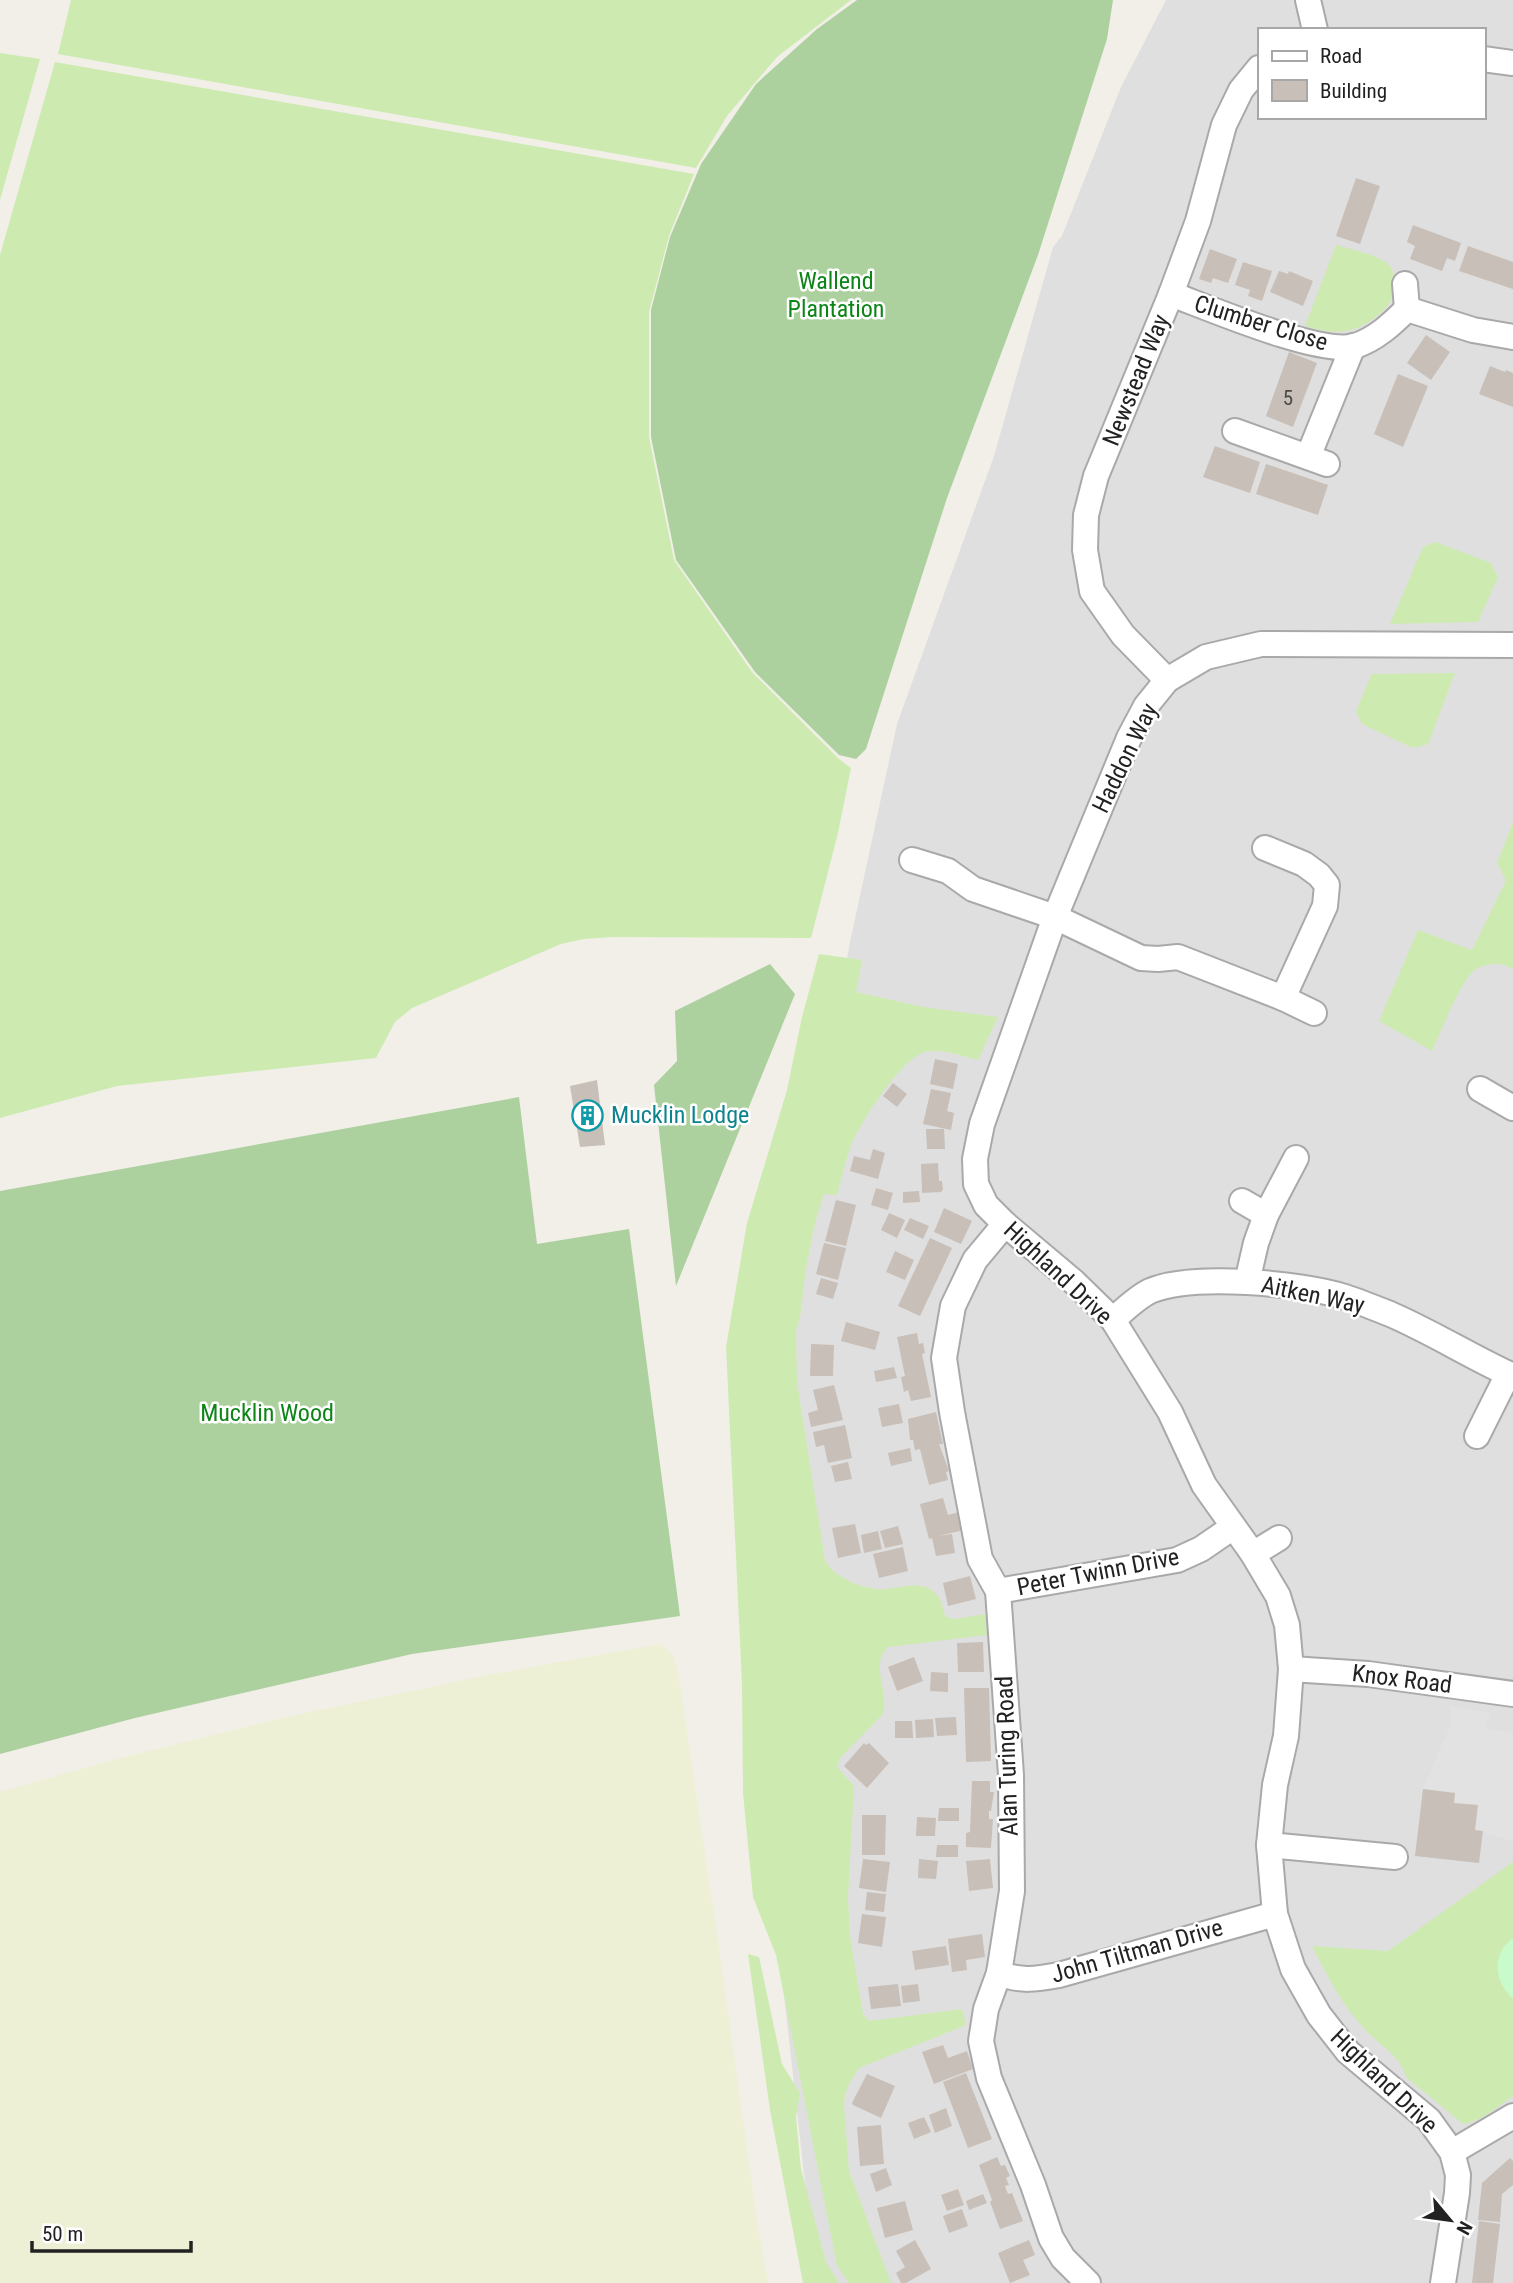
<svg xmlns="http://www.w3.org/2000/svg" width="1513" height="2283" font-family="'Roboto Condensed',sans-serif">
<rect width="100%" height="100%" fill="#f2efe9"/>
<!-- residential -->
<path fill="#e0dfdf" fill-rule="evenodd" d="M1166 0H1513V2283H816L776 1922 751 1313 829 1060 850 942 897 724 994 456 1053 247 1062 236 1121 87ZM1259 30H1483V117H1259Z"/>
<!-- farmland -->
<path fill="#eef0d5" d="M660 1644 673 1655 678 1671 718 1941 757 2219 768 2283H0V1792L120 1758 277 1719 487 1675Z"/>
<!-- grass -->
<g fill="#cdebb0">
<path d="M71 0H851L777 57 727 116 696 168 58 54Z"/>
<path d="M0 53 40 59 0 200Z"/>
<path d="M55 62 694 174 669 236 649 312V437L674 560 752 672 839 759 851 768 838 833 811 938 613 937 584 939 561 944 412 1008 395 1022 376 1058 117 1086 0 1118V255Z"/>
<path d="M1336 245C1350 249 1378 255 1388 264 1394 269 1394 277 1394 284 1394 300 1388 307 1377 316 1353 335 1333 335 1305 326Z"/>
<path d="M1435 542 1491 563 1498 577 1478 622 1390 624 1423 547Z"/>
<path d="M1455 673 1428 744 1413 748 1362 724 1356 711 1372 674Z"/>
<path d="M1513 822V969C1502 963 1488 962 1476 969 1461 979 1441 1032 1432 1051L1379 1021 1418 930 1472 950 1506 880 1497 863Z"/>
<path d="M819 954 862 960 856 992 923 1007 998 1017 978 1060C961 1056 942 1048 925 1052 902 1057 858 1126 850 1148 845 1163 841 1179 837 1195L824 1194 815 1223 806 1268 800 1317 796 1331 797 1382 825 1560C832 1576 859 1587 876 1589 895 1591 923 1576 938 1596 942 1601 943 1611 946 1617L956 1619 985 1614 987 1635 888 1647C869 1664 890 1692 883 1714L840 1758 837 1767 854 1786 848 1898 850 1936 863 2014 869 2021 962 2009 966 2025 859 2068 849 2084 845 2095 844 2105 849 2171 891 2283H849L837 2266 776 1955 753 1897 743 1793 742 1684 726 1347 747 1223 787 1090 802 1017Z"/>
<path d="M1513 1862V2096C1497 2107 1482 2121 1463 2124L1406 2077C1402 2060 1389 2052 1376 2040 1345 2012 1331 1983 1312 1946L1388 1951Z"/>
<path d="M748 1954 759 1957 782 2064 800 2093 796 2117 801 2169 826 2262 839 2283H803L770 2110Z"/>
</g>
<!-- forest -->
<g fill="#add19e">
<path d="M857 0H1113L1107 39 1038 255 947 498 866 749 856 759 839 755 755 672 676 560 651 437V310L670 237 701 164 756 84 817 29Z"/>
<path d="M770 964 795 994 676 1286 654 1085 677 1061 675 1011Z"/>
<path d="M519 1097 537 1244 629 1229 680 1616 412 1654 135 1718 0 1754V1191Z"/>
</g>
<!-- park -->
<path fill="#c8facc" d="M1513 1938V1999C1494 1982 1491 1954 1513 1938Z"/>
<!-- parking -->
<path fill="#e2e2e2" d="M1450 1706 1491 1713 1485 1728 1513 1733V1841L1475 1830 1477 1805 1454 1803 1455 1793 1423 1789 1451 1723Z"/>
<!-- building -->
<g fill="#c7bfb8">
<path d="M1356 178 1380 186 1360 244 1336 236Z"/>
<path d="M1413 225 1461 243 1455 261 1447 258 1442 271 1410 259 1415 246 1407 242Z"/>
<path d="M1468 246 1513 262V289L1459 271Z"/>
<path d="M1210 249 1237 259 1228 283 1213 278 1211 283 1199 279Z"/>
<path d="M1243 262 1272 271 1262 301 1248 296 1250 290 1235 285Z"/>
<path d="M1279 271 1288 274 1289 271 1313 281 1303 306 1270 292Z"/>
<path d="M1426 335 1450 352 1431 380 1407 363Z"/>
<path d="M1289 352 1317 363 1293 427 1266 416Z"/>
<path d="M1490 366 1505 372 1506 370 1513 373V407L1479 394Z"/>
<path d="M1398 374 1428 386 1403 447 1374 434Z"/>
<path d="M1215 446 1260 462 1250 493 1203 477Z"/>
<path d="M1266 464 1328 485 1318 515 1256 494Z"/>
<path d="M935 1059 958 1064 953 1089 930 1084Z"/>
<path d="M597 1080 605 1145 580 1147 570 1086Z"/>
<path d="M893 1083 907 1094 897 1107 883 1096Z"/>
<path d="M931 1089 951 1093 947 1111 954 1113 951 1130 923 1124Z"/>
<path d="M926 1129H944L945 1149H927Z"/>
<path d="M873 1149 885 1153 878 1179 850 1171 854 1156 870 1160Z"/>
<path d="M938 1163 939 1181H942L943 1190 941 1192 922 1193 921 1164Z"/>
<path d="M876 1188 893 1193 888 1210 871 1205Z"/>
<path d="M919 1191 920 1202 903 1203V1192Z"/>
<path d="M836 1200 856 1205 846 1246 825 1241Z"/>
<path d="M944 1208 972 1221 961 1244 934 1232Z"/>
<path d="M889 1213 905 1220 897 1238 881 1230Z"/>
<path d="M910 1218 929 1226 923 1239 904 1230Z"/>
<path d="M930 1238 952 1248 920 1316 898 1306Z"/>
<path d="M824 1243 846 1248 838 1280 816 1274Z"/>
<path d="M895 1251 914 1260 905 1280 886 1272Z"/>
<path d="M821 1278 838 1283 833 1299 816 1294Z"/>
<path d="M846 1322 880 1332 875 1350 841 1341Z"/>
<path d="M917 1333 919 1344 923 1343 925 1353 922 1354 931 1397 911 1401 908 1390 904 1392 901 1377 905 1376 897 1337Z"/>
<path d="M811 1344 834 1345 833 1376H810Z"/>
<path d="M894 1367 897 1378 876 1382 874 1371Z"/>
<path d="M834 1385 843 1420 811 1427 808 1413 818 1410 813 1390Z"/>
<path d="M899 1404 903 1423 882 1427 878 1408Z"/>
<path d="M936 1412 943 1444H939L949 1471 946 1472 948 1480 929 1485 920 1449 915 1450 913 1440H910L908 1419Z"/>
<path d="M845 1425 852 1458 828 1463 824 1445 816 1447 813 1432Z"/>
<path d="M910 1448 912 1461 891 1466 888 1453Z"/>
<path d="M848 1462 852 1479 835 1482 831 1466Z"/>
<path d="M943 1498 948 1515 959 1512 964 1530 938 1536 952 1534 955 1553 936 1556 932 1538 929 1539 920 1504Z"/>
<path d="M855 1524 861 1553 838 1558 832 1528Z"/>
<path d="M898 1526 903 1544 885 1548 880 1531Z"/>
<path d="M878 1531 882 1549 864 1553 861 1535Z"/>
<path d="M903 1547 908 1571 879 1578 873 1554Z"/>
<path d="M970 1576 976 1599 948 1606 943 1583Z"/>
<path d="M983 1642 984 1672H958L957 1643Z"/>
<path d="M914 1657 923 1681 897 1691 888 1667Z"/>
<path d="M931 1672 948 1673V1692L930 1691Z"/>
<path d="M964 1688H989L991 1761 966 1762Z"/>
<path d="M956 1717 957 1735 937 1736 935 1718Z"/>
<path d="M933 1719 934 1737 916 1738 915 1720Z"/>
<path d="M895 1721H912L913 1738H895Z"/>
<path d="M864 1743 866 1745 869 1743 889 1763 867 1788 844 1766Z"/>
<path d="M972 1781H990V1792H994L991 1811H989V1819H993L991 1848 966 1847V1833L970 1832Z"/>
<path d="M1423 1789 1455 1793 1454 1803 1478 1805 1475 1830 1483 1831 1479 1863 1415 1856Z"/>
<path d="M939 1808H959V1821H938Z"/>
<path d="M862 1815H886L885 1855H862Z"/>
<path d="M917 1817 936 1818 935 1836H916Z"/>
<path d="M937 1845H958V1857H936Z"/>
<path d="M863 1859 890 1862 886 1892 859 1888Z"/>
<path d="M919 1859 938 1861 936 1879 918 1878Z"/>
<path d="M990 1859 993 1888 969 1891 966 1861Z"/>
<path d="M867 1892 886 1894 884 1912 865 1910Z"/>
<path d="M862 1914 886 1917 882 1947 858 1943Z"/>
<path d="M982 1934 985 1957 966 1960 967 1970 952 1972 948 1939Z"/>
<path d="M946 1946 949 1965 915 1970 912 1951Z"/>
<path d="M898 1984 901 2006 871 2009 868 1987Z"/>
<path d="M918 1984 920 2001 903 2003 901 1986Z"/>
<path d="M943 2045 948 2058 967 2051 973 2069 934 2084 922 2052Z"/>
<path d="M966 2073 992 2139 968 2148 943 2082Z"/>
<path d="M867 2074 895 2086 881 2118 853 2105 852 2103Z"/>
<path d="M946 2108 952 2126 935 2133 929 2115Z"/>
<path d="M924 2117 931 2132 914 2139 908 2123Z"/>
<path d="M881 2125 884 2164 860 2166 857 2127Z"/>
<path d="M997 2157 1001 2166 1005 2165 1010 2176 1006 2178 1009 2185 1005 2186 1008 2194 1012 2193 1023 2221 1000 2229 990 2202 992 2200 979 2165Z"/>
<path d="M1510 2158 1513 2161V2185L1502 2194 1500 2222 1478 2220 1482 2183Z"/>
<path d="M886 2168 892 2185 876 2192 870 2174Z"/>
<path d="M958 2189 964 2205 947 2211 941 2195Z"/>
<path d="M983 2194 987 2203 969 2210 966 2201Z"/>
<path d="M905 2201 913 2230 885 2238 877 2208Z"/>
<path d="M962 2209 968 2226 949 2233 943 2216Z"/>
<path d="M1479 2221 1500 2224 1493 2283H1472Z"/>
<path d="M915 2240 931 2269 906 2283H901L896 2273 905 2267 896 2251Z"/>
<path d="M1029 2240 1035 2255 1023 2260 1030 2275 1010 2283 998 2253Z"/>
</g>
<g fill="none" stroke-linecap="round" stroke-linejoin="round">
<defs>
<g id="street">
<path d="M1308 0 1315 30"/>
<path d="M1483 59 1513 63"/>
<path d="M1405 284 1407 309"/>
<path d="M1171 294C1209 308 1321 356 1355 346 1376 339 1392 324 1407 309L1473 330 1513 337"/>
<path d="M1235 431 1327 464"/>
<path d="M1308 457 1353 346"/>
<path d="M1167 680 1123 635 1092 591 1085 550 1086 515 1096 476 1171 294 1198 221 1224 125 1241 90 1259 68"/>
<path d="M1265 848 1304 864 1319 875 1327 885 1325 906 1283 998"/>
<path d="M912 860 948 871 973 889 1055 917 1141 958 1158 959 1178 957 1283 998 1314 1013"/>
<path d="M1480 1089 1513 1108"/>
<path d="M1242 1201 1266 1215"/>
<path d="M1005 1224 975 1260 953 1306 944 1358 952 1412 980 1559 998 1591 1011 1775 1012 1891 999 1973 986 2009 981 2041 989 2078 1033 2185 1051 2238 1063 2258 1088 2283"/>
<path d="M1247 1282 1256 1243 1266 1215 1296 1158"/>
<path d="M1113 1320C1124 1310 1136 1298 1150 1291 1192 1273 1301 1283 1345 1297 1360 1302 1375 1308 1390 1314 1432 1332 1471 1357 1513 1376"/>
<path d="M1477 1436 1508 1374"/>
<path d="M1253 1554 1279 1538"/>
<path d="M998 1591 1177 1560 1201 1549 1233 1527"/>
<path d="M1291 1669 1368 1674 1513 1694"/>
<path d="M1269 1845 1395 1857"/>
<path d="M999 1973C1020 1982 1037 1979 1059 1975L1275 1914"/>
<path d="M1452 2152 1513 2116"/>
<path d="M1443 2283 1457 2193 1458 2175 1452 2152 1429 2120 1348 2052 1319 2015 1293 1969 1275 1914 1269 1845 1275 1785 1286 1736 1291 1669 1287 1625 1278 1596 1253 1554 1204 1485 1170 1412 1113 1320 1074 1282 1005 1224 986 1205 976 1184 975 1159 982 1124 1055 917 1129 738 1146 706 1167 680 1206 657 1261 644 1513 645"/>
</g>
</defs>
<!-- street casing -->
<use href="#street" stroke="#a9a9a9" stroke-width="28"/>
<!-- street -->
<use href="#street" stroke="#fff" stroke-width="24"/>
</g>
<!-- icons -->
<defs>
<symbol id="building-ring" viewBox="-11 -11 22 22"><circle r="9.5" fill="#fff" stroke="#0f9aa8" stroke-width="1.5"/><path d="M-4-6H4V6H1V3H-1V6H-4ZM-2.5-4.3h1.7v1.8h-1.7ZM.8-4.3h1.7v1.8H.8ZM-2.5-1h1.7V.8h-1.7ZM.8-1h1.7V.8H.8Z" fill="#0f9aa8"/></symbol>
</defs>
<g fill-rule="evenodd">
<use href="#building-ring" x="570" y="1098" width="35" height="35"/>
</g>
<g text-anchor="middle" stroke-width="5" stroke-linejoin="round" paint-order="stroke">
<!-- number labels -->
<g font-size="21" fill="#4b4948">
<text x="1288" y="405">5</text>
</g>
<!-- park labels -->
<g font-size="24" fill="#0c8416" stroke="#fff">
<text x="836" y="289">Wallend<tspan x="836" dy="28">Plantation</tspan></text>
<text x="267" y="1421">Mucklin Wood</text>
</g>
<!-- street labels -->
<g font-size="24" fill="#222" stroke="#fff">
<text transform="translate(1261 323) rotate(17)" y="8">Clumber Close</text>
<text transform="translate(1136 380) rotate(-68)" y="8">Newstead Way</text>
<text transform="translate(1125 758) rotate(-64)" y="8">Haddon Way</text>
<text transform="translate(1058 1273) rotate(43)" y="8">Highland Drive</text>
<text transform="translate(1313 1295) rotate(12)" y="8">Aitken Way</text>
<text transform="translate(1098 1572) rotate(-11)" y="8">Peter Twinn Drive</text>
<text transform="translate(1402 1679) rotate(7)" y="8">Knox Road</text>
<text transform="translate(1007 1756) rotate(-92)" y="8">Alan Turing Road</text>
<text transform="translate(1137 1951) rotate(-16)" y="8">John Tiltman Drive</text>
<text transform="translate(1384 2081) rotate(44)" y="8">Highland Drive</text>
</g>
<!-- culture labels -->
<g font-size="24" fill="#0d838f" stroke="#fff" text-anchor="start">
<text x="611" y="1123">Mucklin Lodge</text>
</g>
</g>
<!-- legend -->
<rect x="1258" y="28" width="228" height="91" fill="#ffffff" stroke="#a7a7a7" stroke-width="2"/>
<rect x="1272" y="51" width="35" height="10" fill="#ffffff" stroke="#a7a7a7" stroke-width="2"/>
<text x="1320" y="63" font-size="21" fill="#222222">Road</text>
<rect x="1272" y="80" width="35" height="21" fill="#c7bfb8" stroke="#a7a7a7" stroke-width="2"/>
<text x="1320" y="98" font-size="21" fill="#222222">Building</text>
<!-- north arrow -->
<g transform="translate(1450 2220) rotate(119)" stroke="#ffffff" stroke-width="5" paint-order="stroke">
<path d="M0-5L12 26L0 18L-12 26Z" fill="#222222"/>
<text y="-10" font-size="19" font-weight="bold" text-anchor="middle" fill="#222222">N</text>
</g>
<!-- scale -->
<path d="M32 2241v10h159v-10" fill="none" stroke="#222222" stroke-width="3.5"/>
<text x="42" y="2241" font-size="21" fill="#222222" stroke="#ffffff" stroke-width="5" paint-order="stroke">50 m</text>
</svg>
